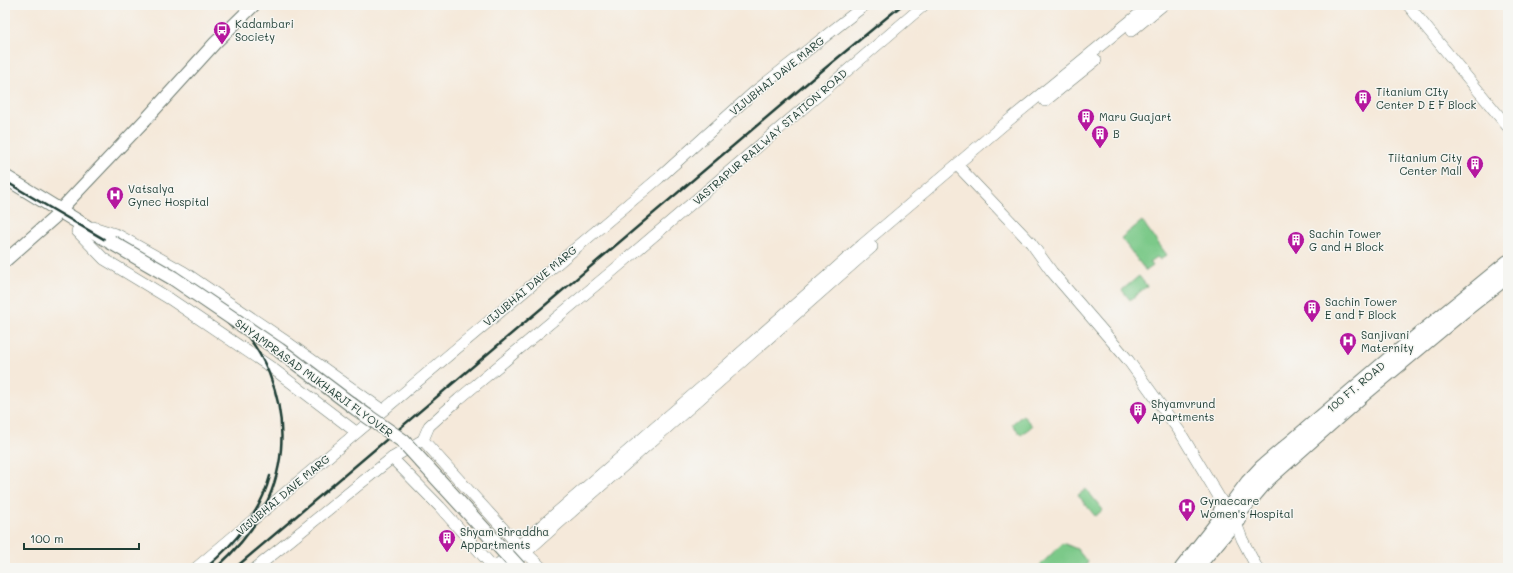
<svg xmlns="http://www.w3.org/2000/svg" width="1513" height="573" font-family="Mali,sans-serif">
<rect width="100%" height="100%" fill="#f6f6f2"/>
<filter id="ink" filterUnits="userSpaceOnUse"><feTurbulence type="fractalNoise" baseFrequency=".025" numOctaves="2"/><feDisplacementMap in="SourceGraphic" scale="8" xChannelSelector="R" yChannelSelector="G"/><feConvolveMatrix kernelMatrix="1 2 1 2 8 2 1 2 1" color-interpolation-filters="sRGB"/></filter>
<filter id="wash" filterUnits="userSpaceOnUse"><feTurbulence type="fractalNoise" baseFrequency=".012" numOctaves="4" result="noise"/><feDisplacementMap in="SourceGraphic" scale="16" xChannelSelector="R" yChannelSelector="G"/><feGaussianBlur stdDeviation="0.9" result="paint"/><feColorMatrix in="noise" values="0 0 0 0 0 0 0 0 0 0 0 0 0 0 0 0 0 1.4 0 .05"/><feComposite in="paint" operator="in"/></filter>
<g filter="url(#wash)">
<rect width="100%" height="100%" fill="#f5e9da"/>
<!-- green -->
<g fill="#7bc989" stroke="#4d835e">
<path d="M1142 221 1167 255 1160 260 1157 257 1150 262 1153 266 1146 271 1121 238Z"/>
<path d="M1139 276 1147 286 1130 300 1122 290Z"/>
<path d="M1023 415 1032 426 1021 435 1012 424Z"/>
<path d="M1086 489 1103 510 1095 516 1078 495Z"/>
<path d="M1063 543 1077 549 1088 563 1082 568H1037Z"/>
</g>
</g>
<g filter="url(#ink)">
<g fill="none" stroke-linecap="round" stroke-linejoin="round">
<defs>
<g id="tertiary">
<path d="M1408 5 1508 127"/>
<path d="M1131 31 1163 5"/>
<path d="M1045 101 1096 60"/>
<path d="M957 165 1031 243 1052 272 1128 360 1180 432 1225 507"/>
<path d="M93 227 118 235 184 272 284 340 382 410"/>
<path d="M77 231 104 259 170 299 272 368 356 432"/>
<path d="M423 440 518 545 542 568"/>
<path d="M392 458 440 507 494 568"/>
<path d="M1236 523 1242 539 1257 568"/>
<path d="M196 568 659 178 753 93 865 5"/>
<path d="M256 568 377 470 392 458 423 440 429 426 459 399 615 269 924 5"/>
<path d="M494 568 533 533 710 380 862 245 1008 121 1150 5"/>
<path d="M508 568 872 247"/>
</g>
<path id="secondary" d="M5 261 55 217 60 210 147 118 215 43 254 5"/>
<g id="primary">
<path d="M5 177 111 242"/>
<path d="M1231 505 1248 482 1262 467 1389 359 1508 262"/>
<circle cx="1230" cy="515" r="10"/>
<path d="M1240 512 1268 479 1365 393 1461 313 1508 276"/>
<path d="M1182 568 1221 518"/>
<path d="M1196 568 1232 525"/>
</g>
</defs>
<!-- tertiary casing -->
<use href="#tertiary" stroke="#6a796e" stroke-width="12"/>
<!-- secondary casing -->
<use href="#secondary" stroke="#6a796e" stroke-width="14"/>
<!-- primary casing -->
<use href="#primary" stroke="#6a796e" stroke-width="16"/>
<!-- tertiary -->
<use href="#tertiary" stroke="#fff" stroke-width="11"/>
<!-- secondary -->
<use href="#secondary" stroke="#fff" stroke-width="12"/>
<!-- primary -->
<use href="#primary" stroke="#fff" stroke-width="14"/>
<!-- rail -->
<g stroke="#1f3d34" stroke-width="2.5">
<path d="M5 181C48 207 92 232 136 258 157 270 178 282 198 295 207 300 216 305 224 312 264 344 285 398 281 449 277 497 252 536 216 568"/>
<path d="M208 308 219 315 233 328"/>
<path d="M206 568C235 543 260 514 270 476"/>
<path d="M235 568 812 79 902 5"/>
</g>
<defs>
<path id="primary-bridge" d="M111 242 173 278 279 350 357 409 403 441 519 568"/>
</defs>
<!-- primary-bridge casing -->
<use href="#primary-bridge" stroke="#6a796e" stroke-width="16" stroke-linecap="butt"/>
<!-- primary-bridge -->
<use href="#primary-bridge" stroke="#fff" stroke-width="14"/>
</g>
</g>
<!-- icons -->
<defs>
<symbol id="bus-pin" viewBox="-11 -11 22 30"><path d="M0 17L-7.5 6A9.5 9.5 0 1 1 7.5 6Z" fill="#b5179e" stroke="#f6f6f2"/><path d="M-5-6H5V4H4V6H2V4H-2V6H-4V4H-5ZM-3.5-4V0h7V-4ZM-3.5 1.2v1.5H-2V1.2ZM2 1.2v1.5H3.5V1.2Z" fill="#fff"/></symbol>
<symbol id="building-pin" viewBox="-11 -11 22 30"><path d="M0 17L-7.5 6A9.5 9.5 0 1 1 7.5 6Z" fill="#b5179e" stroke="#f6f6f2"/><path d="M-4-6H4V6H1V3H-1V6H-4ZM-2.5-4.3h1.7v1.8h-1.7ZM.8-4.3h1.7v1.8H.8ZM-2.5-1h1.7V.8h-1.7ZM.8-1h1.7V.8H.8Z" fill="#fff"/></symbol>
<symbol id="hospital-pin" viewBox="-11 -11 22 30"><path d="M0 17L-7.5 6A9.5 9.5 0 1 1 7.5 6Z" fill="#b5179e" stroke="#f6f6f2"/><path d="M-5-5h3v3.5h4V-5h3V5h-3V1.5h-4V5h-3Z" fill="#fff"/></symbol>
</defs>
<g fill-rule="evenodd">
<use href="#bus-pin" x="212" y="20" width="20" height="27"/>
<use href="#building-pin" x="1353" y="88" width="20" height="27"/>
<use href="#building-pin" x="1076" y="107" width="20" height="27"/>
<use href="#building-pin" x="1090" y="124" width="20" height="27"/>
<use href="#building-pin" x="1465" y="154" width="20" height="27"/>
<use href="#hospital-pin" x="105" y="185" width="20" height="27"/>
<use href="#building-pin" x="1286" y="230" width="20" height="27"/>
<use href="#building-pin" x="1302" y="298" width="20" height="27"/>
<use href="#hospital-pin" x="1338" y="331" width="20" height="27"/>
<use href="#building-pin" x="1128" y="400" width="20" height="27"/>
<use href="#hospital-pin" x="1177" y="497" width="20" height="27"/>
<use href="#building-pin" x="437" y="528" width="20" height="27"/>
</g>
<g text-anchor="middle" stroke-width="3" stroke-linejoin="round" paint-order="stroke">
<!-- poi labels -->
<g font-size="11" fill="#1f3d34" stroke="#f6f6f2" text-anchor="start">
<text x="235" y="28">Kadambari<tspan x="235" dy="13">Society</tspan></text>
<text x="1376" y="96">Titanium CIty<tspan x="1376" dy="13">Center D E F Block</tspan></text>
<text x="1099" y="121">Maru Guajart</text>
<text x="1113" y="138">B</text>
<text x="1462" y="162" text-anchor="end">Tiitanium City<tspan x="1462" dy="13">Center Mall</tspan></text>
<text x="128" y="193">Vatsalya<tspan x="128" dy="13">Gynec Hospital</tspan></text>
<text x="1309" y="238">Sachin Tower<tspan x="1309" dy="13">G and H Block</tspan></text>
<text x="1325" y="306">Sachin Tower<tspan x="1325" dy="13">E and F Block</tspan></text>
<text x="1361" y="339">Sanjivani<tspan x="1361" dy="13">Maternity</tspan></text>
<text x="1151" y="408">Shyamvrund<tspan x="1151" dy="13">Apartments</tspan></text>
<text x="1200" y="505">Gynaecare<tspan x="1200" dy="13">Women's Hospital</tspan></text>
<text x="460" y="536">Shyam Shraddha<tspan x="460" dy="13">Appartments</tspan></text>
</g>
<!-- street labels -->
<g font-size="11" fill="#1f3d34" stroke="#f6f6f2">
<text transform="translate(777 76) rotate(-39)" y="4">VIJUBHAI DAVE MARG</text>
<text transform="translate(770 137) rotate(-41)" y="4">VASTRAPUR RAILWAY STATION ROAD</text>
<text transform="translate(530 286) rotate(-40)" y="4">VIJUBHAI DAVE MARG</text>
<text transform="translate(314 378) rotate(36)" y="4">SHYAMPRASAD MUKHARJI FLYOVER</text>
<text transform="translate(1356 387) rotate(-40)" y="4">100 FT. ROAD</text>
<text transform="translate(283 495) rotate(-40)" y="4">VIJUBHAI DAVE MARG</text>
</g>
</g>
<!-- margin -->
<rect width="1513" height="573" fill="none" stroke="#f6f6f2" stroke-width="20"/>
<!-- scale -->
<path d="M24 543v6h115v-6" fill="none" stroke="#1f3d34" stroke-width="2"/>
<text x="30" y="543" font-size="12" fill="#1f3d34" stroke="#f6f6f2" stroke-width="3" paint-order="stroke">100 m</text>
</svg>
